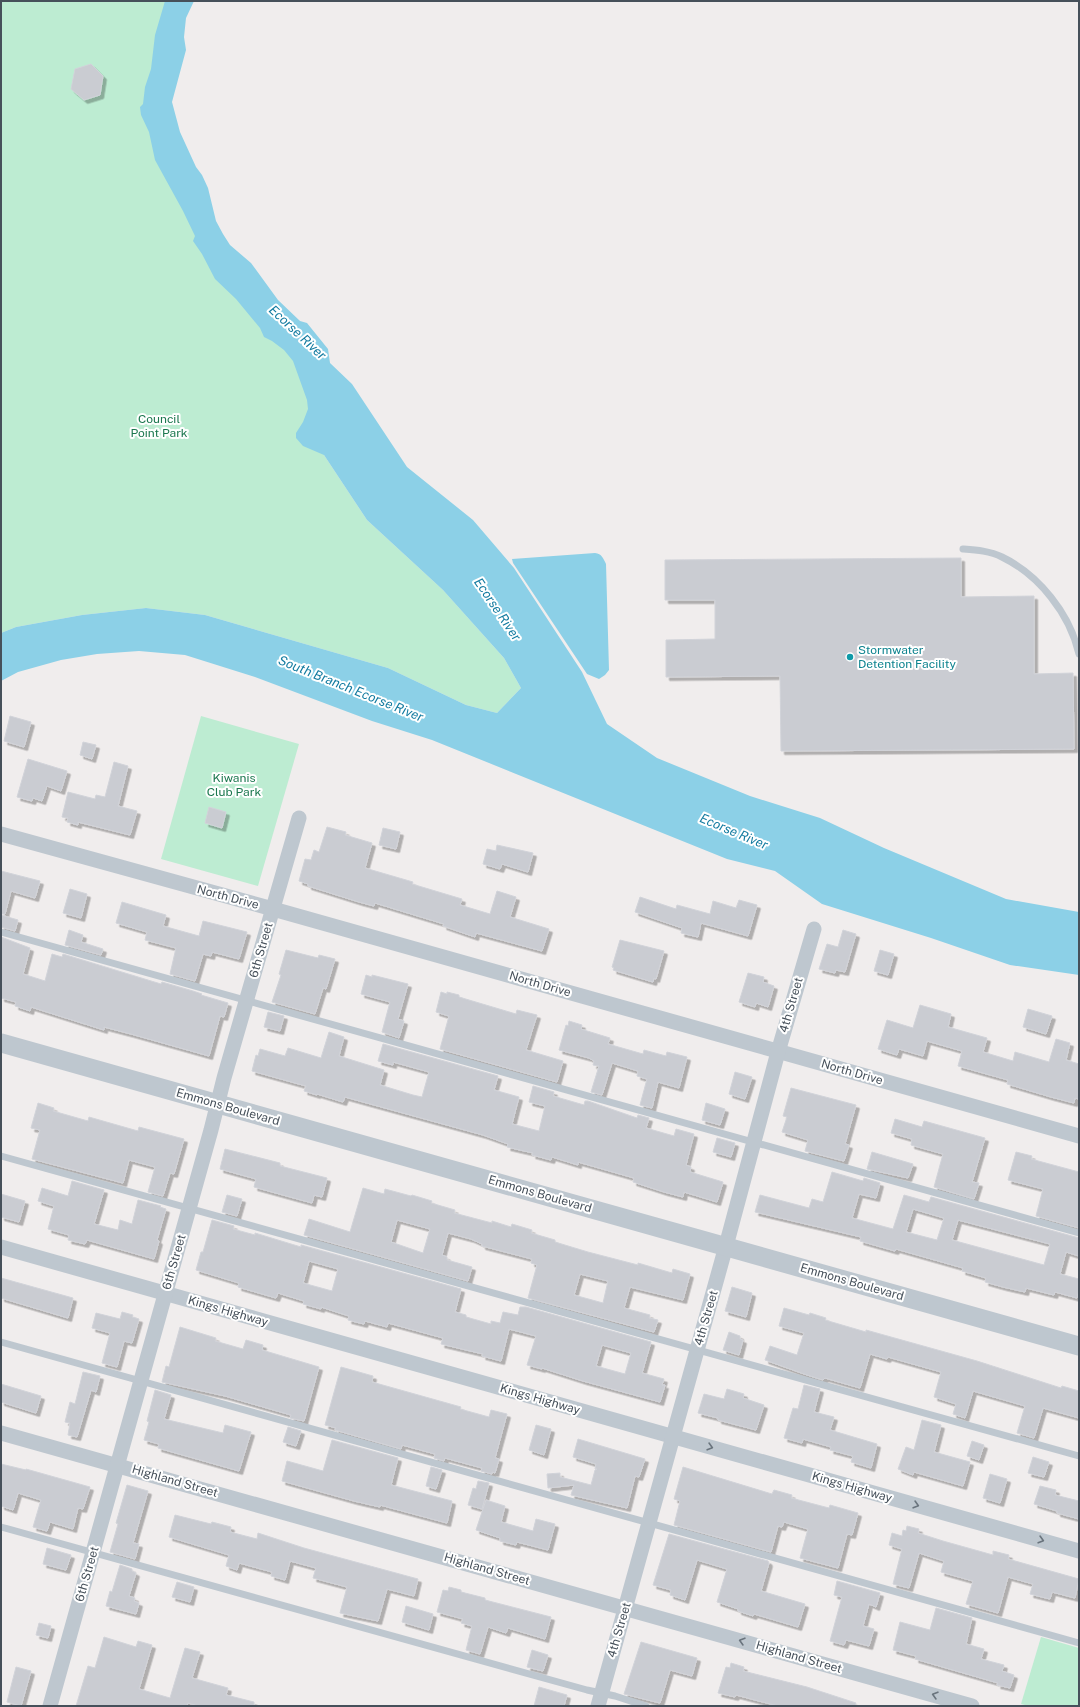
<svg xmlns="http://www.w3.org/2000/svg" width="1080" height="1707" font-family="'Public Sans',sans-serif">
<defs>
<filter id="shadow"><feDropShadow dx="3.5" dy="3.5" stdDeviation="0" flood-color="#0004"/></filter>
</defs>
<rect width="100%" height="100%" fill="#f0eded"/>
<!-- green -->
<g fill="#bdecd2">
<path d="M1 1H181L165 98 217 245 330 363 324 455 367 520 443 590 504 658 521 688 497 713 466 705 388 668 205 615 146 608 82 615 16 627 1 633Z"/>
<path d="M201 716 299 744 258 886 161 859Z"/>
<path d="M1041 1637 1079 1648V1706H1029L1021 1704Z"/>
</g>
<!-- water -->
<g fill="#8cd0e7">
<path d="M165 1H194L186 18 184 37 186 50 172 102 180 132 196 167 202 175 208 188 216 221 223 234 230 245 251 263 278 300 300 321 307 323 328 349 330 363 352 384 407 467 473 520 514 568 582 672 607 724 657 758 750 796 820 818 884 848 1006 899 1079 912V975L1010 965 931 938 822 904 775 871 727 859 432 740 372 721 255 677 185 655 139 651 97 654 61 660 18 672 1 681V633L16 627 82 615 146 608 205 615 388 668 466 705 497 713 521 688 504 658 443 590 367 520 324 455 303 446 296 438V433L303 422 308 409 307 400 293 361 284 350 272 341 264 337 260 328 236 299 215 279 202 254 193 241 195 236 183 211 155 160 149 132 141 115 140 107 143 104 145 87 151 69 155 35Z"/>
<path d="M595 553C602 554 603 558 606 564L609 670 605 675 599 679 587 674 513 563 512 559Z"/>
</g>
<!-- building -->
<g fill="#caccd2" stroke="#d1d3d9" fill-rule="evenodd" filter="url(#shadow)">
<path d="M91 64 103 76 100 95 84 100 71 89 75 69Z"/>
<path d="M961 558V597L1034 596V674L1073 673 1074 749 781 751 780 676 666 677V640L715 639V600H665V560Z"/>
<path d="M10 716 31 722 24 747 4 741Z"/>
<path d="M83 742 96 745 92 759 80 755Z"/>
<path d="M28 759 67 771 61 791 47 786 42 801 33 798 32 801 17 797Z"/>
<path d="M114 762 128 766 118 806 137 811 130 835 78 822V825L67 822 68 818 62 817 68 792 95 799 96 795 105 797Z"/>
<path d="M209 807 226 812 222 828 205 823Z"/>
<path d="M327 827 346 832 345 835 372 843 365 868 413 882 412 884 462 899 460 905 490 914 497 891 516 897 510 917 549 929 542 951 476 933 475 937 443 926 444 924 375 903 374 906 359 902 308 886V884L299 881 305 859 311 860 314 850 319 852Z"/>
<path d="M383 828 400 832 396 849 379 845Z"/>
<path d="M497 845 533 853 528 872 502 864 500 869 483 864 487 849 496 851Z"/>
<path d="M1 871 40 881 35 898 11 891 5 914H1Z"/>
<path d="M70 889 87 894 81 918 63 913Z"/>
<path d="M640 897 676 909 677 905 710 914 713 901 736 908 739 900 757 905 748 936 701 923 698 937 681 933 682 928 635 912Z"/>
<path d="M122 902 166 915 163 926 199 936 203 921 247 932 239 959 212 952 211 956 203 954 195 981 170 974 176 948 145 940 147 932 116 923Z"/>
<path d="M1 915 18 920 15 931 1 927Z"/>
<path d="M69 930 83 935 81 942 103 949 101 955 65 945Z"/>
<path d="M843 930 856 934 845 972 836 970 835 973 819 969 827 944 838 947Z"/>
<path d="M1 937 30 948 23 974 45 981 52 954 62 957 63 954 161 984 162 982 193 991 202 994 201 995 228 1003 224 1017 220 1016 209 1056 131 1034 104 1027V1030L31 1007 30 1011 15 1006 16 1002 1 998Z"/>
<path d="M620 940 664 951 656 979 654 978 653 982 613 970 614 968 612 967Z"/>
<path d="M286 950 318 958 319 955 335 959 326 989 323 988 315 1014 272 1002 281 975 279 974Z"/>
<path d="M880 950 894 954 888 975 874 971Z"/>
<path d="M748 973 764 977 763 982 774 986 768 1007 756 1003 755 1007 739 1002Z"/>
<path d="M366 975 372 977V975L408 984 398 1019 404 1021 399 1038 382 1032 390 1002 361 994Z"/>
<path d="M441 992 447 994V992L459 995V997L516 1014 517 1010 537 1015 526 1050 563 1061 557 1082 440 1049 449 1016 436 1012Z"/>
<path d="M920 1005 951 1014 948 1027 987 1038 983 1052 1013 1061 1015 1052 1049 1062 1056 1039 1070 1043 1066 1060 1079 1064V1099L1075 1098 1074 1103 1051 1097 1007 1084 1008 1080 958 1066 962 1051 927 1041 923 1056 899 1049 897 1055 878 1049 887 1020 913 1028Z"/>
<path d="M1028 1009 1052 1016 1046 1034 1023 1027Z"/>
<path d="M268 1012 284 1016 280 1031 264 1027Z"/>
<path d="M569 1021 582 1025 581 1029 584 1030 610 1038 608 1044 643 1054 644 1050 666 1056 667 1052 687 1057 679 1088 658 1082 652 1108 640 1105 647 1079 637 1076 638 1071 612 1063 602 1095 591 1092 599 1066 593 1065 594 1061 589 1058 559 1050 566 1025 568 1026Z"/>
<path d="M329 1032 344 1037 339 1056 384 1070 380 1085 413 1095 422 1097 429 1072 393 1062V1065L378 1061 383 1044 498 1076 494 1090 519 1097 512 1124 539 1131 545 1106 529 1102 533 1086 554 1092 553 1096 584 1105 585 1101H588L637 1118 638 1115 649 1118 646 1128 674 1136 676 1129 694 1134 686 1165 691 1167 690 1172 723 1182 717 1202 684 1192 683 1197 664 1192 633 1182 634 1178 578 1162V1165L552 1157 551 1160 532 1155 533 1153 507 1147 508 1144 483 1135 345 1097 343 1102 317 1094V1095L304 1091 306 1086 252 1071 256 1055 258 1056 260 1049 285 1056 288 1048 321 1058Z"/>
<path d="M735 1072 752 1077 745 1099 729 1094Z"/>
<path d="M791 1088 856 1105 845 1144 849 1145 844 1161 805 1151 808 1140 782 1132 787 1117 783 1116Z"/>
<path d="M38 1103 54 1108 53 1111 88 1121 89 1117 138 1131 139 1127 184 1139 174 1174 170 1173 163 1196 148 1192 155 1167 129 1160 123 1183 32 1159 40 1130 31 1128Z"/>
<path d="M706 1103 725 1109 720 1125 702 1120Z"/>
<path d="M895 1119 922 1127 924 1121 985 1138 972 1182 979 1183 974 1199 934 1187 943 1154 911 1145 912 1139 891 1133Z"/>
<path d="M717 1138 735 1143 731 1157 713 1152Z"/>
<path d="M225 1149 280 1163V1166L327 1178 322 1197 314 1195 312 1203 254 1187 256 1179 220 1169Z"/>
<path d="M872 1152 913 1164 908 1178 867 1169Z"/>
<path d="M1016 1152 1032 1156 1031 1159 1079 1172V1228L1036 1216 1043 1189 1008 1180Z"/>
<path d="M832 1172 863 1181 864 1178 880 1183 876 1198 859 1194 852 1218 893 1229 904 1195 929 1202 931 1197 1079 1238V1256L1066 1252 1060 1274 1079 1279V1290L1077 1298 1055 1292 1054 1295 1026 1288 1025 1292 1003 1287 985 1282 986 1278 962 1271 963 1268 896 1249 895 1251 860 1241 861 1237 755 1212 760 1195 809 1208 812 1199 823 1202ZM913 1209 944 1218 937 1240 906 1232ZM958 1220 1050 1244 1044 1265 952 1240Z"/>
<path d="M72 1181 104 1190 94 1224 118 1230 120 1220 132 1224 138 1200 161 1206 160 1207 166 1209 157 1240 159 1241 154 1259 87 1240 85 1244 68 1240 69 1235 48 1229 54 1206 38 1201 42 1188 68 1196Z"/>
<path d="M363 1188 384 1194 385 1189 411 1196 412 1195 432 1201 431 1203 455 1210 454 1213 492 1223V1221L511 1227 512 1224 532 1230 531 1233 555 1240V1242L588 1252 638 1265V1263L672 1273 673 1269 690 1274 683 1300 630 1287 624 1308 650 1315 649 1318 658 1320 654 1332 528 1298 537 1265 531 1263 532 1259 482 1246V1244L471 1239 448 1233 442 1255 447 1257V1260L472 1267 468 1281 304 1235 309 1219 350 1232ZM397 1220 430 1229 423 1253 391 1242ZM580 1274 608 1281 603 1303 574 1295Z"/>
<path d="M1 1194 25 1201 19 1222 1 1217Z"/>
<path d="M227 1195 242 1199 237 1216 222 1212Z"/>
<path d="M212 1220 234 1226 233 1229 255 1235V1233L301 1247V1245L461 1289 455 1312 466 1315V1317L491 1324V1321L500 1323 503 1312 518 1315 520 1307H526L651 1342 642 1373 664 1379 662 1385H665L660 1402 583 1381 542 1368V1369L527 1365 536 1336 509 1329 501 1361 482 1356 483 1354 441 1344 443 1338 388 1323 387 1327 365 1321 364 1324 348 1320 349 1316 321 1307V1309L303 1304 304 1301 278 1293 276 1298 238 1287 239 1283 196 1270 201 1252H203ZM309 1261 338 1269 332 1291 303 1283ZM602 1345 631 1353 625 1374 596 1366Z"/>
<path d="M1 1278 73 1298 68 1318 1 1298Z"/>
<path d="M732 1287 752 1293 746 1317 725 1311Z"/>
<path d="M784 1308 809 1315 810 1313 826 1318 825 1320 866 1332V1330L977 1361 1061 1388 1062 1386 1079 1391V1418L1043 1408 1034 1438 1017 1433 1025 1406 973 1391 965 1418 953 1414 956 1404 934 1397 941 1372 888 1357 887 1359 870 1354 860 1388 825 1378 823 1380 807 1375 765 1360 770 1346 797 1355 804 1333 779 1326Z"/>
<path d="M122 1312 133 1315 132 1317 139 1319 132 1343 124 1341 117 1367 102 1363 110 1333 92 1328 96 1313 120 1319Z"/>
<path d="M180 1327 216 1338 215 1341 243 1349 246 1340 263 1345 262 1350 319 1367 304 1421 290 1418 291 1415 225 1396 162 1382 166 1366 169 1367Z"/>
<path d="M729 1332 740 1336V1339L743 1340 739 1355 723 1350Z"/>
<path d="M341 1367 373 1376 372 1382 461 1407 460 1409 489 1417 491 1410 507 1414 495 1458 499 1459 495 1473 492 1472V1474L481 1471 482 1468 445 1458 444 1461 434 1458 435 1454 402 1445 401 1449 335 1430 336 1428 325 1425Z"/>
<path d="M83 1372 100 1376 96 1392 91 1390 77 1437 68 1435 70 1423 65 1422 70 1402 75 1404Z"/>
<path d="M1 1384 41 1396 36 1413 1 1402Z"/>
<path d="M804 1385 820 1389 814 1412 834 1417 830 1430 877 1444 871 1468 851 1462 853 1456 830 1450 831 1447 803 1439 802 1443 784 1438 793 1408 798 1409Z"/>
<path d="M727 1389 744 1394 743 1398 764 1405 756 1430 718 1420V1418L698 1413 704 1394 724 1399Z"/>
<path d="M155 1390 171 1395 164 1419 223 1433 225 1425 251 1432 239 1471 158 1448 159 1444 144 1440 149 1422 147 1421Z"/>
<path d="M922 1420 941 1425 934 1452 970 1462 963 1486 914 1472 913 1475 898 1469 906 1447 914 1450Z"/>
<path d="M536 1425 551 1429 544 1455 529 1450Z"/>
<path d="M288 1427 301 1431 296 1446 283 1442Z"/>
<path d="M578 1439 645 1459 639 1477 635 1476 627 1508 571 1495 574 1485 548 1488 547 1474 560 1473V1477L591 1485 595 1470 597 1469H595L596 1464 573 1457Z"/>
<path d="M332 1440 398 1458 391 1485 452 1501 447 1523 380 1505V1507L354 1501 282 1481 287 1461 323 1471Z"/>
<path d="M972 1441 984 1445 979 1460 967 1456Z"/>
<path d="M1033 1457 1049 1462 1044 1477 1028 1473Z"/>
<path d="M1 1464 26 1470V1469L90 1487 83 1509 78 1508 73 1529 50 1522 47 1531 33 1527 41 1500 18 1493 13 1510 1 1506Z"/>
<path d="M431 1467 442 1470 436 1489 426 1486Z"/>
<path d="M683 1467 772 1494 774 1490 792 1495 791 1498 829 1508 830 1505 858 1513 852 1535 847 1534 838 1568 800 1558 808 1529 784 1522 782 1527 778 1526 771 1552 674 1525 680 1501 674 1499Z"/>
<path d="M990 1474 1007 1479 1000 1503 983 1498Z"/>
<path d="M478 1481 489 1483 482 1509 468 1505 473 1488 476 1489Z"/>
<path d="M127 1485 148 1491 133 1543 139 1544 135 1559 110 1552 118 1524 116 1523Z"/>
<path d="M1040 1486 1056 1490 1055 1495 1079 1501V1519L1057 1513V1511L1034 1504Z"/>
<path d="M486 1500 505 1506 501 1522 533 1531 536 1519 555 1524 548 1550 517 1542 516 1545 500 1541V1538L476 1530Z"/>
<path d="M175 1515 211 1524 212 1522 231 1527 230 1532 257 1539 258 1533 304 1548 418 1579 414 1596 387 1589 378 1621 340 1613 347 1587 313 1578 316 1568 290 1561 285 1580 271 1576 272 1572 239 1563 237 1570 226 1566 229 1555 169 1537Z"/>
<path d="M907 1526 919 1529 918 1533 943 1541 993 1555V1551L1009 1555 1008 1559 1079 1579 1075 1598 1052 1592 1050 1599 1030 1594 1033 1584 1008 1577 998 1613 966 1604 973 1581 941 1572 944 1561 919 1553 909 1588 893 1584 902 1549 889 1545 892 1533 902 1536 903 1530 906 1531Z"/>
<path d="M669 1534 768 1561 769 1563 761 1591 805 1604 798 1627 754 1614 753 1616 738 1611V1609L717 1602 727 1569 697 1560 685 1600 670 1595 671 1590 653 1585Z"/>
<path d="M47 1548 71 1555 66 1570 43 1564Z"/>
<path d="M120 1565 132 1569V1571L136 1573 129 1596 135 1598 134 1601 139 1603 136 1614 106 1606 110 1591 112 1592Z"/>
<path d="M837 1581 880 1593 876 1607 869 1604 863 1626 874 1629 869 1646 846 1640 844 1645 830 1641 842 1597 834 1595Z"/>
<path d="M177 1582 194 1587 190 1602 172 1597Z"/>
<path d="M449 1587 461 1590V1592L485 1598V1600L551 1617 545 1639 508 1628 506 1633 488 1627 480 1654 466 1650 472 1626 461 1623 463 1619 437 1612 443 1590 448 1591Z"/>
<path d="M406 1606 433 1614 429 1630 402 1622Z"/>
<path d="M936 1608 972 1618 966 1644 984 1649 981 1659 1004 1665 1002 1671 1014 1675 1010 1688 997 1685 998 1683 915 1659 916 1656 893 1650 900 1622 930 1630Z"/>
<path d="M39 1623 51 1626 48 1638 36 1635Z"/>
<path d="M104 1637 136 1647 138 1641 152 1645 139 1689 170 1698 185 1648 200 1652 192 1678 228 1688 226 1695 254 1702V1706H198L188 1703 187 1706H76L88 1666 95 1668Z"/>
<path d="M641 1642 697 1658 692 1676 670 1670 660 1703 624 1694Z"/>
<path d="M532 1650 548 1655 543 1671 527 1667Z"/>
<path d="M731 1663 744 1667 743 1671 807 1687 856 1703 855 1706H778L736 1695 735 1697 718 1693 726 1667 730 1668Z"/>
<path d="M16 1667 31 1671 21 1706 7 1702Z"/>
<path d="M539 1687 567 1695 564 1706H534Z"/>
</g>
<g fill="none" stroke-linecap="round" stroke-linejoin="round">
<!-- service -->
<g stroke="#bec7cf" stroke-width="7">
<path d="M963 549C976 550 990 551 1002 557 1039 575 1070 614 1079 654"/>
<path d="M1 932 1079 1233"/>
<path d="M1 1156 1079 1456"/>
<path d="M1 1342 1079 1643"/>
<path d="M1 1527 587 1690 615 1696 646 1706"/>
</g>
<!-- minor -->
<g stroke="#bec7cf" stroke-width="15">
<path d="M1 834 273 909 1079 1136"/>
<path d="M1 1247 1079 1551"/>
<path d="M1 1433 972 1706"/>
<path d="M50 1706 211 1130 224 1078 299 818"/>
<path d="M598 1706 726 1246 778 1052 814 929"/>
</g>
<!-- tertiary -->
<path stroke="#bec7cf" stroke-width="19" d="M1 1043 1079 1346"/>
</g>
<!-- one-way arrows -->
<defs><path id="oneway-chevron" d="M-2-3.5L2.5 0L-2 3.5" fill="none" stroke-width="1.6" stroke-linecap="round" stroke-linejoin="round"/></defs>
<g stroke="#6a747d">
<use href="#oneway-chevron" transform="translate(710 1447) rotate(16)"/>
<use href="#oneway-chevron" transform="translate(916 1505) rotate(16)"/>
<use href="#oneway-chevron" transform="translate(1041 1540) rotate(16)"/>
<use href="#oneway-chevron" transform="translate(742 1641) rotate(-164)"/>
<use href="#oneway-chevron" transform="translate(935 1695) rotate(-164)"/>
</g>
<!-- markers -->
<circle fill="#0f9aa8" stroke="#fff" stroke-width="1.5" cx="850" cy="657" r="4"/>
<g text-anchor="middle" stroke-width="4" stroke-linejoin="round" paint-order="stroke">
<!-- park labels -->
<g font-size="12" fill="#1b774e" stroke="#fff">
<text x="159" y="423">Council<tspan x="159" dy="14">Point Park</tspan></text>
<text x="234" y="782">Kiwanis<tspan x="234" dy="14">Club Park</tspan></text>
</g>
<!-- culture labels -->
<g font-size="12" fill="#0d838f" stroke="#fff" text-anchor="start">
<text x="858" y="654">Stormwater<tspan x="858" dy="14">Detention Facility</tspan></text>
</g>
<!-- street labels -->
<g font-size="12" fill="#46505a" stroke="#fff">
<text transform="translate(228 897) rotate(15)" y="4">North Drive</text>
<text transform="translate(261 950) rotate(-74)" y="4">6th Street</text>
<text transform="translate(540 984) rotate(16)" y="4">North Drive</text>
<text transform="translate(791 1005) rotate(-74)" y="4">4th Street</text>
<text transform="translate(852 1072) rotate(16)" y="4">North Drive</text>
<text transform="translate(228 1107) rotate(16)" y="4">Emmons Boulevard</text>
<text transform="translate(540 1194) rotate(16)" y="4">Emmons Boulevard</text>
<text transform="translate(174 1262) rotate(-74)" y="4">6th Street</text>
<text transform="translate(852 1282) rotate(16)" y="4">Emmons Boulevard</text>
<text transform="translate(228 1311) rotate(16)" y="4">Kings Highway</text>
<text transform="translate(706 1318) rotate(-74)" y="4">4th Street</text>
<text transform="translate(540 1399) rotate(16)" y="4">Kings Highway</text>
<text transform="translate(175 1481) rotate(16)" y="4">Highland Street</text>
<text transform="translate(852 1487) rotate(16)" y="4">Kings Highway</text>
<text transform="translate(487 1569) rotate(16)" y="4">Highland Street</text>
<text transform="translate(87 1574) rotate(-74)" y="4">6th Street</text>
<text transform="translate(619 1630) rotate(-74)" y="4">4th Street</text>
<text transform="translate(799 1657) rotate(16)" y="4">Highland Street</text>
</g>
<!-- water labels -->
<g font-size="13" font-style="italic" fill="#137ba0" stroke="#fff">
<text transform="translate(298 332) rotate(43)" y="5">Ecorse River</text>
<text transform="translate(498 609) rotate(56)" y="5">Ecorse River</text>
<text transform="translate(351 688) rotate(22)" y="5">South Branch Ecorse River</text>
<text transform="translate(734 831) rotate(23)" y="5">Ecorse River</text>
</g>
</g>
<!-- border -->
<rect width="1080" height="1707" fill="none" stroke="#46505a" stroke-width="4"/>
</svg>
